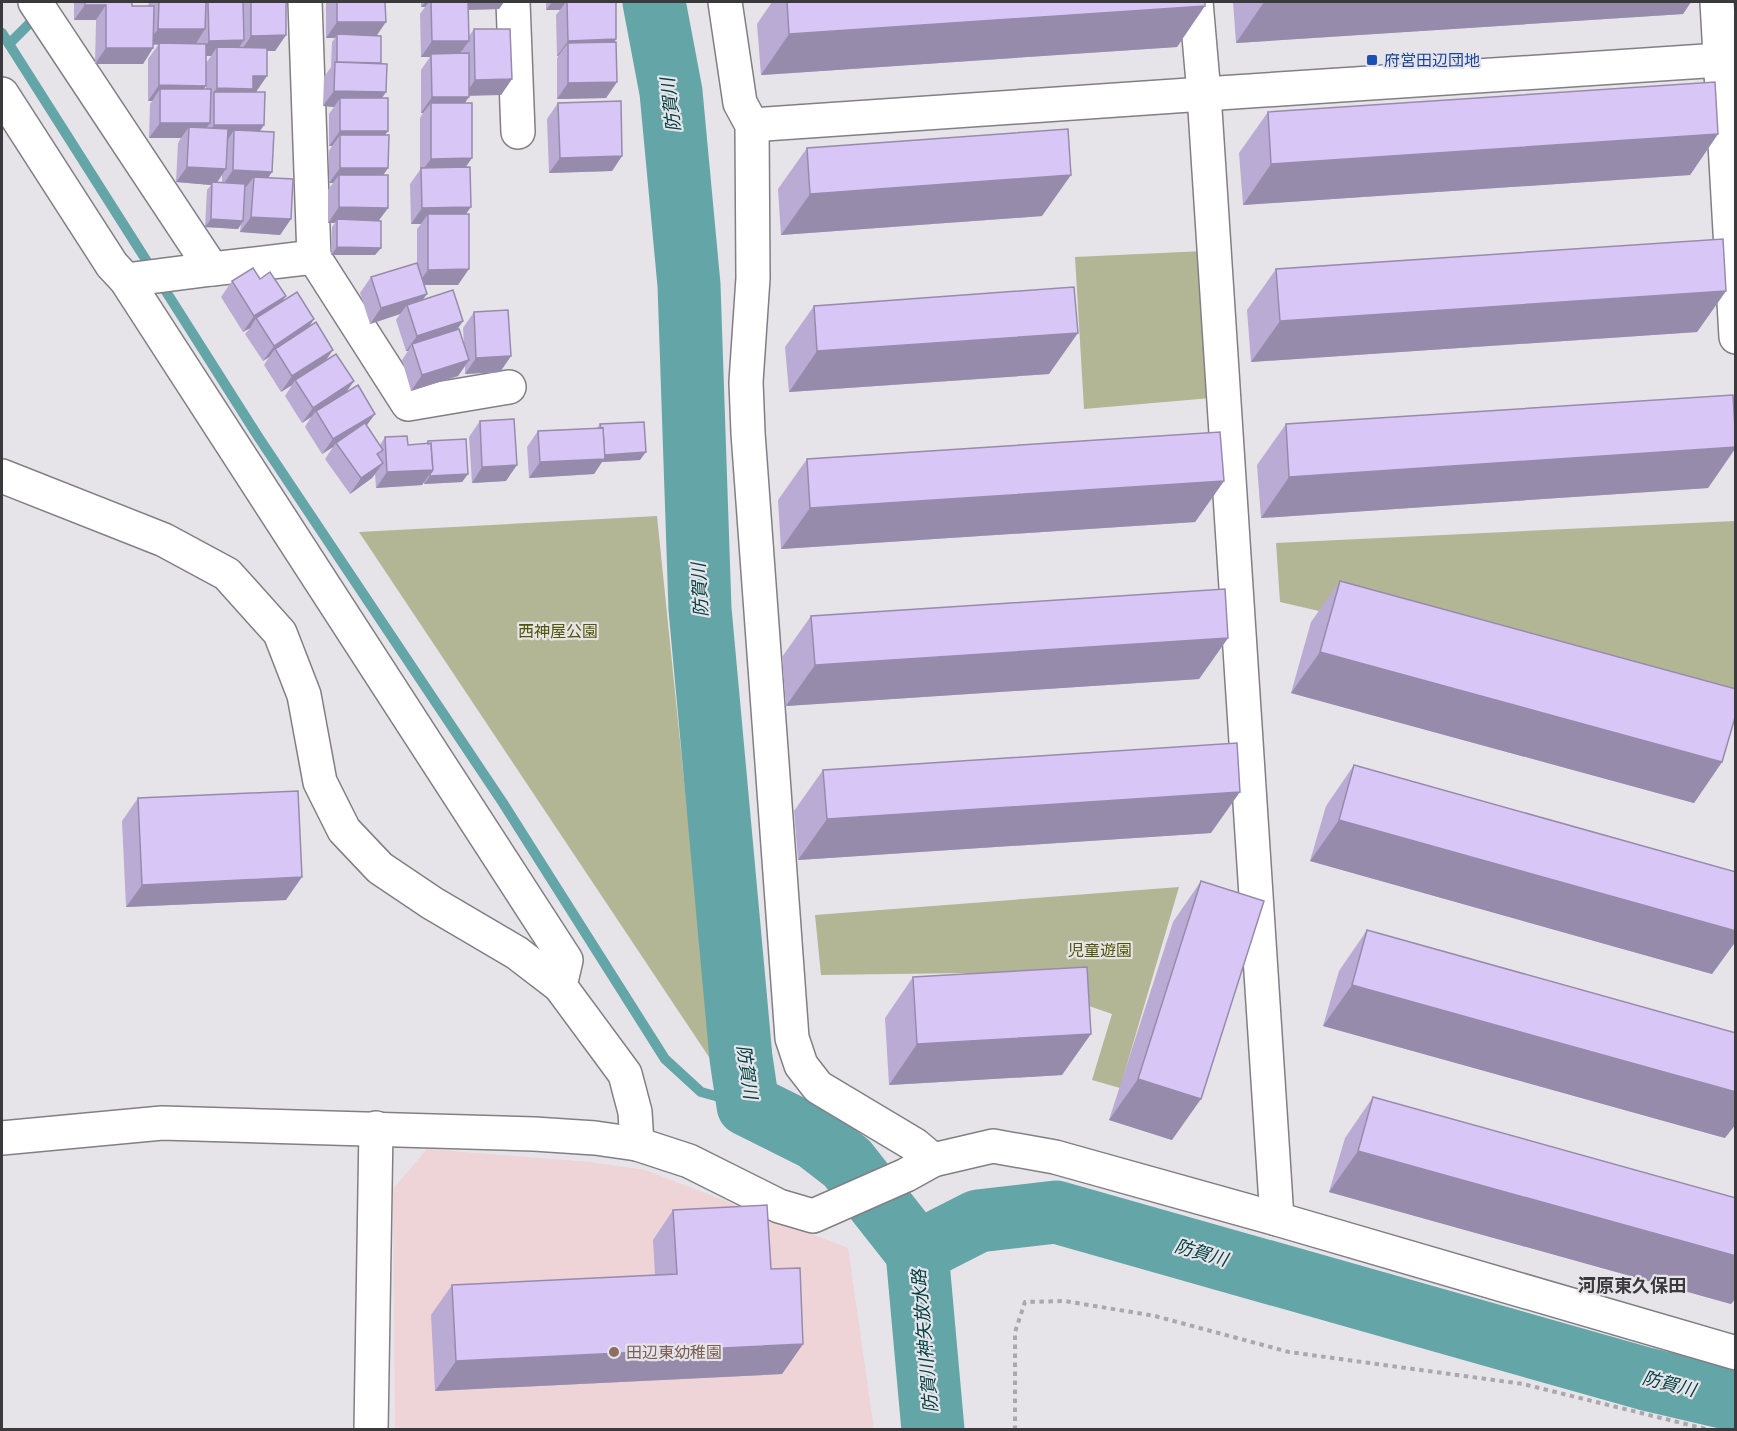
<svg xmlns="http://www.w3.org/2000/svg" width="1737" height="1431" font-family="Raleway,'Noto Sans JP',sans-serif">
<rect width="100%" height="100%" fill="#e6e4e9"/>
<!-- education -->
<path fill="#eed3d7" d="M427 1149 589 1162 645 1170 848 1248 874 1429H395L393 1189Z"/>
<!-- green -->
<g fill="#b2b695">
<path d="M1204 251 1211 398 1084 409 1075 257Z"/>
<path d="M657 516 713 1063 359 532Z"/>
<path d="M1735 521V707L1280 602 1276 543Z"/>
<path d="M1179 887 1120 1088 1092 1080 1112 1014 1066 998 965 1002 966 973 821 975 815 915Z"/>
</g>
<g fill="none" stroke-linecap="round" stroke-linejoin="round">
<!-- stream -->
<g stroke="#64a5a7" stroke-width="10">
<path d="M2 33 259 438 503 803 665 1059 701 1092 748 1105"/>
<path d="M9 44 38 15"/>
</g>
<!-- river -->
<g stroke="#64a5a7" stroke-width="63">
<path d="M654 2 671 92 689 285 700 609 741 1058 748 1105 816 1139 847 1163 917 1252"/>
<path d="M917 1252 978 1221 1056 1212 1646 1379 1736 1400"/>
<path d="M917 1252 933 1430"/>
</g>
<defs>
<g id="street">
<path d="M35 2 212 269 314 257"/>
<path d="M305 2 314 257 408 404 509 387"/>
<path d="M513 2 518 132"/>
<path d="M1196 2 1204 94 1277 1219"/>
<path d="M1717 2 1736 337"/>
<path d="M2 94 112 265 126 280 566 960 560 986 625 1074 635 1112 637 1144"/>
<path d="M752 125 1204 94 1720 60"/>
<path d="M126 280 212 269"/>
<path d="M2 476 164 540 227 574 280 633 304 695 320 782 344 830 380 868 432 903 517 953 560 986"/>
<path d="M2 1138 162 1123 534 1134 595 1138 637 1144 689 1161 779 1206 813 1216 906 1175 933 1160 915 1145 818 1087 801 1065 792 1038 748 433 746 382 753 278 752 125 740 103 725 2"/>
<path d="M933 1160 993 1146 1055 1157 1277 1219 1736 1353"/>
<path d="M371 1430 376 1128"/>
</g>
</defs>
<!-- street casing -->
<use href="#street" stroke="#817f85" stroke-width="36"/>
<!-- path -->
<path stroke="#a9a8ac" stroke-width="4" stroke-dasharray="4.5 4.5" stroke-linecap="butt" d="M1015 1430V1332L1025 1302 1065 1301 1155 1316 1289 1352 1523 1384 1710 1430"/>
<!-- street -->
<use href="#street" stroke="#fff" stroke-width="33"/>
</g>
<!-- wall -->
<g fill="#baabd4" fill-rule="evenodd">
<path d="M74 2H132V6H148L149 2H286V35L275 51H267L256 92 264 125 260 131 272 172 268 178 291 219 280 235 240 232 241 224 238 229 205 227 207 190 211 185 176 182 178 143 181 138H149L150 104 152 101H148V59L158 45H153V48L143 64H95L96 20H74ZM206 56H211L206 63V89H203ZM222 175V183H217Z"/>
<path d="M326 2H385L376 36 386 92 382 98 388 168 383 175 388 208 378 221 381 248 375 255H331L332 227 335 223H328V190L333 183H329V151L332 146H329V114L334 107 323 106 324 77 331 67 332 42 335 38H326Z"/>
<path d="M421 2H504L499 9 469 10V36L474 29 512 79 501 95H469L465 103 466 214 458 285H424L423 300 457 330 464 345 463 328 474 312 511 356 500 372 465 374V366L458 376 411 391 402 360 408 351H406L396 320 400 314 370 324 360 293 371 277 417 263V229L421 224H411L410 184 420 170V118L423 113H421V70L430 57H421L420 14 425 7H421Z"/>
<path d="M546 2H616V39L615 42 617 82 606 98 557 99V59L558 56H557L556 15 560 10H546Z"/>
<path d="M772 2H1205L1177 47 761 75 757 24Z"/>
<path d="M1233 2H1691L1683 14 1236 43Z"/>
<path d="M558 103 622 156 612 171 549 173 547 119Z"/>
<path d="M1268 112 1718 134 1690 175 1243 205 1239 153Z"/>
<path d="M807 148 1042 216 781 235 778 189Z"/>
<path d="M1276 269 1726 291 1697 332 1251 362 1247 310Z"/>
<path d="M260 279 310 326 326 361 346 393 375 414 366 426 380 445 385 437 408 445 426 444 428 441 468 474 462 482 424 484V481L422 485 376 488 375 474 372 478 350 494 325 459 333 447 322 454 305 427 311 417 302 423 285 396 292 385 281 392 264 365 269 357 263 361 245 334 250 328 243 332 221 297 232 281Z"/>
<path d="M814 306 1049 374 789 392 785 347Z"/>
<path d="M480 421 506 481 472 483 469 437Z"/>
<path d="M600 424 640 460 602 462 594 474 529 478 527 447 538 431 597 428Z"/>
<path d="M1286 424 1736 435V448L1708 488 1261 518 1257 465Z"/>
<path d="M807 459 1224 481 1195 522 781 549 778 500Z"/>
<path d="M1340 581 1722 762 1694 803 1291 693 1311 622Z"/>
<path d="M811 616 1228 638 1199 679 786 706 782 657Z"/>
<path d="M1354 765 1736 872V941L1712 974 1310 861 1326 806Z"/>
<path d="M823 770 1211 833 798 860 794 811Z"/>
<path d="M138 798 286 900 126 907 122 821Z"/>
<path d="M1201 881 1172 1140 1109 1120 1173 922Z"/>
<path d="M1367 930 1725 1138 1323 1026 1339 971Z"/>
<path d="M913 977 1062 1075 889 1085 885 1018Z"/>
<path d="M1373 1097 1736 1198V1298L1731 1304 1329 1192 1345 1138Z"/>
<path d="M673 1210 771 1269 803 1344 782 1374 435 1391 431 1315 452 1285 655 1275 653 1240Z"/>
</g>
<!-- shaded-wall -->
<g fill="#978bac">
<path d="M425 2H429L425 7H421Z"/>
<path d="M468 2H504L499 9 462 10Z"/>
<path d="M552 2H566L560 10H546Z"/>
<path d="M1264 2H1691L1683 14 1236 43Z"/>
<path d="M85 5H106L96 20H74Z"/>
<path d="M1205 6 1177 47 761 75 789 34Z"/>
<path d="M337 22H386L375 38 337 34 335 38H326Z"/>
<path d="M158 29H205L195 45 147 44Z"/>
<path d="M286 35 275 51H241L251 36Z"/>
<path d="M616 39 605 55 568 43 558 56H557L568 41Z"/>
<path d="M244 40 233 56 217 47 211 56H198L209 41Z"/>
<path d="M432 41H469L458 56 431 54 430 57H421Z"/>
<path d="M106 48H153L143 64H95Z"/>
<path d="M253 76H267L256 92H214L217 88Z"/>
<path d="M512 79 501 95 464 96 475 80Z"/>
<path d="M617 82 606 98 557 99 568 83Z"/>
<path d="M159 85 206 86 195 102 160 89 152 101H148Z"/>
<path d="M334 91 386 92 375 108 340 98 334 107 323 106Z"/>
<path d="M432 97H469L458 112 431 103 423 113H421Z"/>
<path d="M160 123H210L199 139 189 127 181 138H149Z"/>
<path d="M214 125H264L253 141 234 130 227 141H203Z"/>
<path d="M340 131H388L377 146 340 135 332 146H329Z"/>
<path d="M1718 134 1690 175 1243 205 1271 164Z"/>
<path d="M622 156 612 171 549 173 560 158Z"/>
<path d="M472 158 461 174 421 172 431 159Z"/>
<path d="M187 167 226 169 215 185 212 182 211 185 176 182Z"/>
<path d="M340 168H388L377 184 339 175 333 183H329Z"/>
<path d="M233 170 272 172 261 188 254 177 246 187 222 186Z"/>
<path d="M1071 175 1042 216 781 235 810 194Z"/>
<path d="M339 207 388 208 377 223 337 219 335 223H328Z"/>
<path d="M471 207 460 222 428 214 421 224H411L422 208Z"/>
<path d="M251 217 291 219 280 235 240 232Z"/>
<path d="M211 219 243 221 238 229 205 227Z"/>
<path d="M337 247 381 248 375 255H331Z"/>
<path d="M469 269 458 285H417L428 270Z"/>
<path d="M1726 291 1697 332 1251 362 1280 321Z"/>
<path d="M427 294 416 309 407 305 400 314 370 324 381 308Z"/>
<path d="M286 296 275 312 256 318 250 328 243 332 254 316Z"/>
<path d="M314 319 304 335 275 349 269 357 263 361 274 346Z"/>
<path d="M463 321 452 337 412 344 408 351H406L417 336Z"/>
<path d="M1078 333 1049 374 789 392 817 351Z"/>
<path d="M333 350 322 366 295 380 292 385 281 392 292 376Z"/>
<path d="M511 356 500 372 465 374 476 358Z"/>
<path d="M469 360 458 376 411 391 422 375Z"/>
<path d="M354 381 343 397 316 411 311 417 302 423 313 408Z"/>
<path d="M375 414 364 429 336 443 333 447 322 454 333 439Z"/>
<path d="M1736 447 1708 488 1261 518 1289 477Z"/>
<path d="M646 452 640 460 602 462 594 474 529 478 540 462 602 455Z"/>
<path d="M383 463 372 478 350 494 361 478Z"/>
<path d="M517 465 506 481 472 483 482 467Z"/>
<path d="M433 470 422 485 376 488 387 472Z"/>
<path d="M468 474 462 482 424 484 430 476Z"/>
<path d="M1224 481 1195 522 781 549 810 508Z"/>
<path d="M1228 638 1199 679 786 706 815 665Z"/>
<path d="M1320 652 1722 762 1694 803 1291 693Z"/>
<path d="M1240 792 1211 833 798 860 827 819Z"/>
<path d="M1339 820 1736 931V941L1712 974 1310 861Z"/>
<path d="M302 877 286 900 126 907 142 885Z"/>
<path d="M1352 985 1736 1092V1124L1725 1138 1323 1026Z"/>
<path d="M1091 1034 1062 1075 889 1085 917 1044Z"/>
<path d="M1138 1079 1201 1099 1172 1140 1109 1120Z"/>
<path d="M1358 1151 1736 1256V1298L1731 1304 1329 1192Z"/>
<path d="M803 1344 782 1374 435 1391 456 1361Z"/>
</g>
<!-- building -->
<g fill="#d8c7f6" stroke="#978bac" stroke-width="1.5">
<path d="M85 2H132V6H154L153 48H106V5H85Z"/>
<path d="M159 2H206L205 29H158Z"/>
<path d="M208 2H243L244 40 209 41Z"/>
<path d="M251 2H286V35L251 36Z"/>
<path d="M337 2H385L386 22H337Z"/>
<path d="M431 2H468L469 41H432Z"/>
<path d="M567 2H616V39L568 41Z"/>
<path d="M787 2H1205V6L789 34Z"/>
<path d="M474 29H510L512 79 475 80Z"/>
<path d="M337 34 381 36V63L337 62Z"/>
<path d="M616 42 617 82 568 83V43Z"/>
<path d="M159 43 206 44V86L159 85Z"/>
<path d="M217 47 267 48V76H253V89L217 88Z"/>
<path d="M469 53V97H432L431 54Z"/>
<path d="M335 62 387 64 386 92 334 91Z"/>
<path d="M1715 82 1718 134 1271 164 1268 112Z"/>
<path d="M160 89H211L210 123H160Z"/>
<path d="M214 92H265L264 125H214Z"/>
<rect x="340" y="98" width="48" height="33"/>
<path d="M621 101 622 156 560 158 558 103Z"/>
<path d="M431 103H472V158L431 159Z"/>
<path d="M189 127 228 129 226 169 187 167Z"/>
<path d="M1068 129 1071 175 810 194 807 148Z"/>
<path d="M234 130 274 132 272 172 233 170Z"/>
<path d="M340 135H389L388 168H340Z"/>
<path d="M470 167 471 207 422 208 421 168Z"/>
<path d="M339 175H388V208L339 207Z"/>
<path d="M254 177 293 179 291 219 251 217Z"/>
<path d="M212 182 245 184 243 221 211 219Z"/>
<path d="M428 214H469V269L428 270Z"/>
<path d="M337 219 381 221V248L337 247Z"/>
<path d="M1723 239 1726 291 1280 321 1276 269Z"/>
<path d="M417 263 427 294 381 308 371 277Z"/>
<path d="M253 268 260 279 270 272 286 296 254 316 232 281Z"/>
<path d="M1074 287 1078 333 817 351 814 306Z"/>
<path d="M453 290 463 321 417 336 407 305Z"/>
<path d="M297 292 314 319 274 346 256 318Z"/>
<path d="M508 310 511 356 476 358 474 312Z"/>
<path d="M316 322 333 350 292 376 275 349Z"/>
<path d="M459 329 469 360 422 375 412 344Z"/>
<path d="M336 354 354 381 313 408 295 380Z"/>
<path d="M358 385 375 414 333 439 316 411Z"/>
<path d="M1733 395 1736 447 1289 477 1286 424Z"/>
<path d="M514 419 517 465 482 467 480 421Z"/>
<path d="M644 422 646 452 604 455 603 428H601L600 424Z"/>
<path d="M365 423 383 450 377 454 383 463 361 478 336 443Z"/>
<path d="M603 428 605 459 540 462 538 431Z"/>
<path d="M1220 432 1224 481 810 508 807 459Z"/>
<path d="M407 436 408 445 431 443 433 470 387 472 385 437Z"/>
<path d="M466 439 468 474 430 476V474L433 470 431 443 428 444V441Z"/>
<path d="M1340 581 1736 689V714L1722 762 1320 652Z"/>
<path d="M1225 589 1228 638 815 665 811 616Z"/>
<path d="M1237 743 1240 792 827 819 823 770Z"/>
<path d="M1354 765 1736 872V931L1339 820Z"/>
<path d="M298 791 302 877 142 885 138 798Z"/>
<path d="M1201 881 1264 901 1201 1099 1138 1079Z"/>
<path d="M1367 930 1736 1033V1092L1352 985Z"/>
<path d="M1087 967 1091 1034 917 1044 913 977Z"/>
<path d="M1373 1097 1736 1198V1256L1358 1151Z"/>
<path d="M767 1205 771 1269 800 1268 803 1344 456 1361 452 1285 677 1274 673 1210Z"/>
</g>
<!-- markers -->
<rect fill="#1a4fb4" stroke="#e6e4e9" stroke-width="2" x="1366" y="54" width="12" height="12" rx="3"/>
<circle fill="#8d6e63" stroke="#e6e4e9" stroke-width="2" cx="614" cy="1352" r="6"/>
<g text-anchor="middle" stroke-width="4.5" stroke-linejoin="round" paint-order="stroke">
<!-- transit labels -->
<g font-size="16" fill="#164399" stroke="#e6e4e9" text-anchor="start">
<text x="1384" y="66">府営田辺団地</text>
</g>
<!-- park labels -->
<g font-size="16" fill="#515601" stroke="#e6e4e9">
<text x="558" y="637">西神屋公園</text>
<text x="1100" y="956">児童遊園</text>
</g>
<!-- education labels -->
<g font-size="16" fill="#785e54" stroke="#e6e4e9" text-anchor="start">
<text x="626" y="1358">田辺東幼稚園</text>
</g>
<!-- water labels -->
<g font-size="18" font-style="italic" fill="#004143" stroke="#e6e4e9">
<text transform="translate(671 105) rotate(-97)" y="6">防賀川</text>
<text transform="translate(700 590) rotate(-93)" y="6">防賀川</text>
<text transform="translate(747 1072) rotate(82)" y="6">防賀川</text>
<text transform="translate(1201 1253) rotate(16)" y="6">防賀川</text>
<text transform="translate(925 1341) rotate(-95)" y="6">防賀川神矢放水路</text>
<text transform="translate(1669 1384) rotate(14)" y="6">防賀川</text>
</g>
<!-- neighbourhood labels -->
<g font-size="18" font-weight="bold" fill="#3a393b" stroke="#e6e4e9">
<text x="1632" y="1292">河原東久保田</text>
</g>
</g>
<!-- border -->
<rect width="1737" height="1431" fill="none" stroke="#3a393b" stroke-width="6"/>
</svg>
